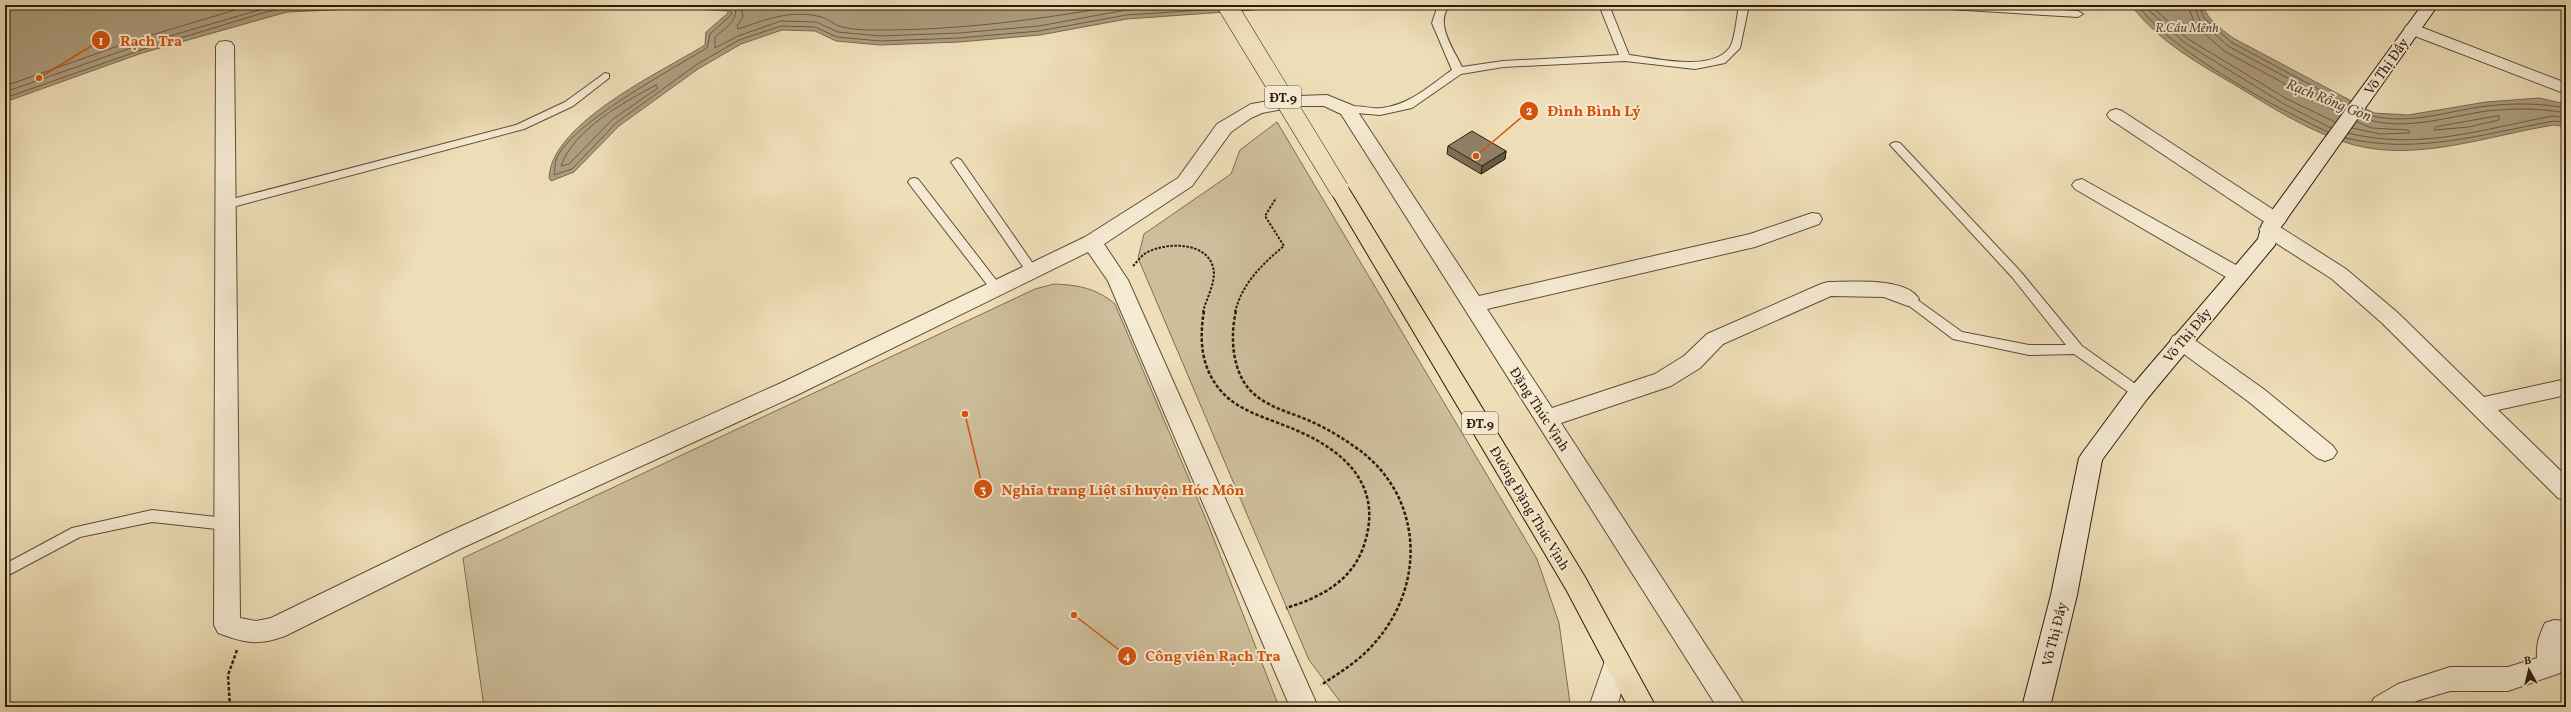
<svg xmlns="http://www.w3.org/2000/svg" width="2571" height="712" font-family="Vollkorn,serif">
<rect width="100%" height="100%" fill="#efdfb9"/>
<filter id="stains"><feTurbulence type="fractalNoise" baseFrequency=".005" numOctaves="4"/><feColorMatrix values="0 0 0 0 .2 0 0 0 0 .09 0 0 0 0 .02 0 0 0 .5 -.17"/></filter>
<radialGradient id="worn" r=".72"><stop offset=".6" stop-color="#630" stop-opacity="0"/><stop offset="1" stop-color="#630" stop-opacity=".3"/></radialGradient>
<!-- green -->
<g fill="#cebe9c" stroke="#7e6d54">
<path d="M1277 122 1537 559 1559 623 1570 703 1569 707H1344L1309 660 1138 258 1144 234 1231 174 1240 150Z"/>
<path d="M1054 284C1078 285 1096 288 1115 304L1208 524 1279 707H484L463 558 1035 289Z"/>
</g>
<!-- water -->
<g fill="#ad9d7e" stroke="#7a6950">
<path d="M5 5H444L287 12 142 53 5 102Z"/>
<path d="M626 5H1324L1127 19 1040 35 959 42 880 45 836 41 815 31 782 30 741 44 698 69 619 126 574 172 551 181 549 178C551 123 661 72 705 45L706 32 728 13V11Z"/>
<path d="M2134 5H2202C2209 21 2220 28 2233 38L2374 113 2408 115 2486 102 2539 98 2566 104V127L2554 125C2490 135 2419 162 2354 145 2311 133 2273 108 2235 85 2199 64 2160 42 2134 9Z"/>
</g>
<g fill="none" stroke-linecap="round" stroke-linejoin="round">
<!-- shore -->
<g stroke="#6d5c45" stroke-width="1">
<path d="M687 5 728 7 732 14 710 34 707 48C674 68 568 125 556 160 555 164 555 170 554 175L572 169 616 123 696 65 739 40 781 26 815 27 837 37 880 41 959 38 1039 31 1126 15 1218 9"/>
<path d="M734 5C741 19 725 28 715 37V48L738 36 781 21 816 22 838 32 880 36 959 33 1039 26 1126 10 1204 5"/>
<path d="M741 5 743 17 737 26 738 29C765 20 789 10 817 16 825 17 832 23 839 26 851 30 869 30 881 30 963 30 1042 19 1122 5"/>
<path d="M2138 5C2166 48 2279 110 2328 132"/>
<path d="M2143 5 2185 43 2284 104 2331 128"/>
<path d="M2150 5 2188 39 2287 99 2335 122"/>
<path d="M2188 5 2195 25 2224 51 2341 114"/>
<path d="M2194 5 2200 21 2228 46 2345 109"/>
<path d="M2199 5 2204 18 2231 42 2348 105"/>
<path d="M656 85 658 88 613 119 569 164 561 166C573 130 624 102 656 85Z"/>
<path d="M5 86 138 39 252 5"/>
<path d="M5 92 139 45 276 5"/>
<path d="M5 98 141 50 266 12 287 8 349 5"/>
<path d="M2363 113C2403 128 2446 111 2487 106 2514 103 2539 103 2566 108"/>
<path d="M2499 116V120L2469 127 2434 130 2436 127Z"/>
<path d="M2360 117C2401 133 2445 117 2487 111 2514 108 2539 108 2566 113"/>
<path d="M2352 128 2380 134 2410 133 2408 130 2372 128 2357 122"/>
<path d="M2348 133C2420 151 2482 129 2553 116L2566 118"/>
<path d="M2345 138C2418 155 2482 134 2554 121L2566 123"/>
</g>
<defs>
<g id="lane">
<path d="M1438 5H1450C1434 23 1453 48 1462 67L1503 61 1619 55 1599 5H1609L1629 55C1655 58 1713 73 1730 47 1735 39 1737 15 1739 5H1749L1740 48 1725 63 1695 69 1625 61 1503 67 1461 74 1412 108 1380 115 1344 112 1343 110C1349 102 1372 110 1382 108 1411 104 1429 86 1452 70L1432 23Z"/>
<path d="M1929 5H1981L2078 11 2083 14 2078 17 1934 8Z"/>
<path d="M605 73 609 74V78L573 106 524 129 225 209 219 205 221 202 516 125 565 102Z"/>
<path d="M1896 142 1900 143 2020 271 2082 346 2144 390 2146 393 2144 396H2134L2074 354 2029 355 1953 339 1904 302 1902 299 1904 296H1912L1962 332 2029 345H2066L2012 277 1892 147 1890 145 1892 143Z"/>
<path d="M957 158 961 160 1036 268 1038 271 1036 274H1028L951 162Z"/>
<path d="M914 178 918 179 1000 285 1002 288 1000 291H992L910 185 908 182 910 179Z"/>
<path d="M152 510 226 518 231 520 233 524 231 528 226 530 152 522 80 537 5 577V564L72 528Z"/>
</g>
<g id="street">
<path d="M2413 24 2566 83V94L2407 33 2404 29 2407 25Z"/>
<path d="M225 41 231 42 234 46 240 618 256 621 271 618 444 534 781 383 1085 237 1178 178 1217 124 1251 104 1298 96 1327 95 1354 106 1479 296 1750 234 1812 213 1819 214 1822 219 1819 224 1755 247 1487 309 1552 408 1655 374 1684 356 1707 334 1821 284 1828 282C1851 282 1906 277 1919 299L1915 304 1908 306 1884 297 1831 296 1723 344 1700 368 1671 386 1561 423 1746 707H1717L1341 114 1324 106H1298L1262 113 1251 118 1231 132 1192 186 1104 244 1128 280 1318 707H1290L1108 281 1088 252 797 395 462 548 285 636C258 646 245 643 218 633L214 625 216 46 219 42Z"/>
<path d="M2116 109 2122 111 2283 216 2286 221 2280 227 2346 269 2398 313 2484 397 2566 379V395L2498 410 2566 476V500L2558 498 2382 323 2332 279 2262 234 2259 229 2266 223 2110 119 2107 115 2110 111Z"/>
<path d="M2082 179 2245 270 2248 275 2245 280 2238 282 2231 280 2075 189 2072 185 2075 181Z"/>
<path d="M2181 333 2189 336 2265 390 2333 446 2337 452 2333 458 2325 461 2317 458 2249 402 2173 346 2170 341 2173 336Z"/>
<path d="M2554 620 2566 621V643L2562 644 2564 665 2560 673 2508 691H2450L2416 701 2407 707H2370L2374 698 2398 684 2450 667H2508L2537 658C2536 644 2539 636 2545 623Z"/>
<path d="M1617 648 1626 652 1630 660 1617 707H1589L1608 652Z"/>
</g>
<path id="secondary" d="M2422 5H2438L2279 230 2275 245 2147 399 2102 460 2077 595 2050 707H2022L2051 595 2079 458 2083 452 2131 387 2258 239 2262 224Z"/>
<path id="primary" d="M1339 183 1346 185 1349 189 1585 577 1656 707H1628L1567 591 1329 189 1332 185Z"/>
</defs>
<!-- lane casing -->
<use href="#lane" stroke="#5e4d37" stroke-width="2"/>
<!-- street casing -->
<use href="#street" stroke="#5e4d37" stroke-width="2"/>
<!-- secondary casing -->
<use href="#secondary" stroke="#2d1c0c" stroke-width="2"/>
<!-- primary casing -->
<use href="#primary" stroke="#2d1c0c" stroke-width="2"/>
<!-- path-far1 -->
<g stroke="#2d1c0c" stroke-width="2" stroke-dasharray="2.5 1.5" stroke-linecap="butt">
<path d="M1133 266C1137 262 1141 256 1146 253 1165 242 1206 241 1213 267 1217 281 1206 299 1203 312"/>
<path d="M1235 312C1242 284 1262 264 1284 246L1265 216 1276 198"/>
</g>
<!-- path -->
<g stroke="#2d1c0c" stroke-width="2.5" stroke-dasharray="3.5 2" stroke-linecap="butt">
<path d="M1204 311C1199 340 1201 368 1221 391 1240 413 1272 419 1298 431 1346 452 1382 486 1365 542 1354 580 1322 597 1286 608"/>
<path d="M1236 311C1230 336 1232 369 1249 389 1265 407 1290 412 1310 421 1326 428 1341 437 1355 447 1421 492 1428 580 1377 640 1362 659 1341 672 1321 685"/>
<path d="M230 707 228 675 237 650"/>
</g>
<!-- lane -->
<use href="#lane" fill="#f5ead2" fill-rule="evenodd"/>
<!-- street -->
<use href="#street" fill="#f5ead2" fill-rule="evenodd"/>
<!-- secondary -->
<use href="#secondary" fill="#f5ead2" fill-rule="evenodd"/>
<!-- primary -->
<use href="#primary" fill="#efdfb9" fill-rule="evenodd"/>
<defs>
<path id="primary-bridge" d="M1227 5 1339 189"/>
</defs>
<!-- primary-bridge casing -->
<use href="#primary-bridge" stroke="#2d1c0c" stroke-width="20" stroke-linecap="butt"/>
<!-- primary-bridge -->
<use href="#primary-bridge" stroke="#efdfb9" stroke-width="19"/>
</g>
<!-- wall -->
<path fill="#7e6f58" stroke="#2d1c0c" d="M1448 146 1506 151 1505 159 1481 174 1447 154Z"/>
<!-- shaded-wall -->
<path fill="#665a47" stroke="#2d1c0c" d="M1506 151 1505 159 1481 174 1482 166Z"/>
<!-- building -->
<path fill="#928166" stroke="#2d1c0c" d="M1472 131 1506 151 1482 166 1448 146Z"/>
<g text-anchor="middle" stroke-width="4" stroke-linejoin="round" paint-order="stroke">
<!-- far-water labels -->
<g font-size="13" font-style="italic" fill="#5a4934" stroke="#f5ead2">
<text x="2187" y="32">R.Cầu Mênh</text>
</g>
<!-- shield labels -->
<g fill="#f5ead2" stroke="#695a47" stroke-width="1">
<rect x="1265" y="86" width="36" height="22" rx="3"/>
<rect x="1462" y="412" width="36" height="22" rx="3"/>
</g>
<g font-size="13" font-weight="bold" fill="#2d1c0c">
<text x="1283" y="102">ĐT.9</text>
<text x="1480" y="428">ĐT.9</text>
</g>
<!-- street labels -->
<g font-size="14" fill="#2d1c0c" stroke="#f5ead2">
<text transform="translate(2386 66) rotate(-55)" y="5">Võ Thị Đầy</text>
<text transform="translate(2187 335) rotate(-50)" y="5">Võ Thị Đầy</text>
<text transform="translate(1540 409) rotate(57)" y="5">Đặng Thúc Vịnh</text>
<text transform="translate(1530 508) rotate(59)" y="5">Đường Đặng Thúc Vịnh</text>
<text transform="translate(2054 634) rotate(-76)" y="5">Võ Thị Đầy</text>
</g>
<!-- water labels -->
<g font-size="15" font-style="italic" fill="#5a4934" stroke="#f5ead2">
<text transform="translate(2329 100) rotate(22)" y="5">Rạch Rỗng Gòn</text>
</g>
</g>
<!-- callouts -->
<path fill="none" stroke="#d5530c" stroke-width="1.5" d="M39 78L101 40M1476 156L1529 111M965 414L983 489M1074 615L1127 656"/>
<g fill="#d5530c" stroke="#f5ead2" stroke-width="1.5">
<circle cx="39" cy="78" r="4"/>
<circle cx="1476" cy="156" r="4"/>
<circle cx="965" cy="414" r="4"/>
<circle cx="1074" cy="615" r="4"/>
<circle cx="101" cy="40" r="10"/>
<circle cx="1529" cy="111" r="10"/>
<circle cx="983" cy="489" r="10"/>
<circle cx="1127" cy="656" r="10"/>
</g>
<g font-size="12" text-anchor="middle" font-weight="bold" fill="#fff">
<text x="101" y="45">1</text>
<text x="1529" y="115">2</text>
<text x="983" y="494">3</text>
<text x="1127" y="660">4</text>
</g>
<g font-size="15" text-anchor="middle" font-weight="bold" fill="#d5530c" stroke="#f5ead2" stroke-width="4" stroke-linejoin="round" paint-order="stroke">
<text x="151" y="46">Rạch Tra</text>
<text x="1594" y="116">Đình Bình Lý</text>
<text x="1123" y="495">Nghĩa trang Liệt sĩ huyện Hóc Môn</text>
<text x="1213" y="661">Công viên Rạch Tra</text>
</g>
<!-- margin -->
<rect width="2571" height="712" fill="none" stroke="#efdfb9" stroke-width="20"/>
<rect x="6" y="6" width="2559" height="700" fill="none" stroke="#2d1c0c" stroke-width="2"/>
<rect x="10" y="10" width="2551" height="692" fill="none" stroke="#2d1c0c"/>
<!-- north arrow -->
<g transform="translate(2529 670) rotate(352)" stroke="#f5ead2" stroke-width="3" paint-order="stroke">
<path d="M0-3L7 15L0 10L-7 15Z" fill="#2d1c0c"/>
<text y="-6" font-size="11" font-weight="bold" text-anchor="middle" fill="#2d1c0c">B</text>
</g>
<rect width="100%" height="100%" filter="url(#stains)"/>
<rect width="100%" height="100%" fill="url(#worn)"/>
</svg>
